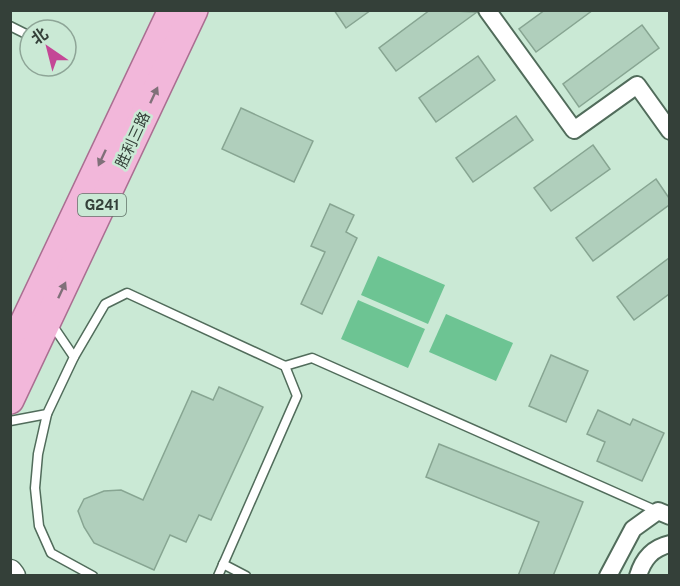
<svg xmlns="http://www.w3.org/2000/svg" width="680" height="586" font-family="'Public Sans','Noto Sans SC',sans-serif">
<rect width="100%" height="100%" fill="#cae9d5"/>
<!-- green -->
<g fill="#6dc493">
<path d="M378 256 445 285 428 324 361 295Z"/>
<path d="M358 300 425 329 408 368 341 339Z"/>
<path d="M446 314 513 343 496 381 429 352Z"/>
</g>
<!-- building -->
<g fill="#b0cfbc" stroke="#87a592" stroke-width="1.5">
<path d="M334 10H371L346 28Z"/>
<path d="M430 10 477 12 396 71 379 48Z"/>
<path d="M545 10H593L536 52 519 29Z"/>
<path d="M642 25 659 48 579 107 563 84Z"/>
<path d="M478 56 495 80 436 122 419 98Z"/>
<path d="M241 108 313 141 294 182 222 149Z"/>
<path d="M516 116 533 140 473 182 456 158Z"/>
<path d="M593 145 610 169 551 211 534 188Z"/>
<path d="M656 179 669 198V205L593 261 576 238Z"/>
<path d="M330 204 354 215 346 232 357 238 322 314 301 304 325 252 311 246Z"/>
<path d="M669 258V294L634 320 617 297Z"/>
<path d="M551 355 588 371 566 422 529 406Z"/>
<path d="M219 387 263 407 211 520 199 515 186 542 170 535 154 570 94 543 84 527 78 511 84 499 104 491 121 490 143 500 192 391 213 400Z"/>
<path d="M598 410 630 425 633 419 664 433 642 481 597 461 605 442 587 434Z"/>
<path d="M439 444 583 502 553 576H518L539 522 426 477Z"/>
</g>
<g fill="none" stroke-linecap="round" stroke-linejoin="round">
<defs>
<g id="service">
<path d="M10 26 30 36"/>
<path d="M74 357 105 304 127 293 285 366 297 396 218 576"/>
<path d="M285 366 312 358 657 511"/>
<path d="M47 414 38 454 35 488 39 526 51 553 93 576"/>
<path d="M10 421 47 414 74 357 51 323"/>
<path d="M223 564 246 576"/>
</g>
<g id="minor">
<path d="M487 10 574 130 637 85 670 131"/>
<path d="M608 576 633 529 658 511 670 516"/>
<path d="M638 576C643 559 652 548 670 544"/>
</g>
<path id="secondary" d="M10 572 13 576"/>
<g id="primary">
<path d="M10 352 172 10"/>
<path d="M10 400 194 10"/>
</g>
</defs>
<!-- service casing -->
<use href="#service" stroke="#516c5b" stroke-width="11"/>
<!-- minor casing -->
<use href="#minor" stroke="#516c5b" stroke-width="20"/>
<!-- secondary casing -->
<use href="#secondary" stroke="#516c5b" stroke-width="27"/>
<!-- primary casing -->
<use href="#primary" stroke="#aa6e91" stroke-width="30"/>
<!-- service -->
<use href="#service" stroke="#fff" stroke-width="8"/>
<!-- minor -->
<use href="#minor" stroke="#fff" stroke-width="16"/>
<!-- secondary -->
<use href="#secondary" stroke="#fff" stroke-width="24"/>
<!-- primary -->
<use href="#primary" stroke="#f2b7da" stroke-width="27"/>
</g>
<!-- one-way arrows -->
<defs><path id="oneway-solid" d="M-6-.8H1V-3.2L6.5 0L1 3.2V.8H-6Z" transform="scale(1.5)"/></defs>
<g fill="#807079">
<use href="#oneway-solid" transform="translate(154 95) rotate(-65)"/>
<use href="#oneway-solid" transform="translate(102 158) rotate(115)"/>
<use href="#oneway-solid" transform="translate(62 290) rotate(-65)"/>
</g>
<g text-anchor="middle" stroke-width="5" stroke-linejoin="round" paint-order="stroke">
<!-- shield labels -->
<rect fill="#cae9d5" stroke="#617368" stroke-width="1.5" x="78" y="194" width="48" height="22" rx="4.5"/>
<g font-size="14" font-weight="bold" fill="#344039">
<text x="102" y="210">G241</text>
</g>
<!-- street labels -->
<g font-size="15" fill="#344039" stroke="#cae9d5">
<text transform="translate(133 140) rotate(-65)" y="5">胜利三路</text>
</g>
</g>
<!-- border -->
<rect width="680" height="586" fill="none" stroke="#344039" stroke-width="24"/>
<!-- north arrow -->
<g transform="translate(48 48) rotate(325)"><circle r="28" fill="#cae9d5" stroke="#8ea597" stroke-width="1.5"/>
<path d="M0-4.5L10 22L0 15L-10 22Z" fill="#c44796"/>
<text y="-9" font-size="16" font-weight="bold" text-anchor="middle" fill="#344039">北</text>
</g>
</svg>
